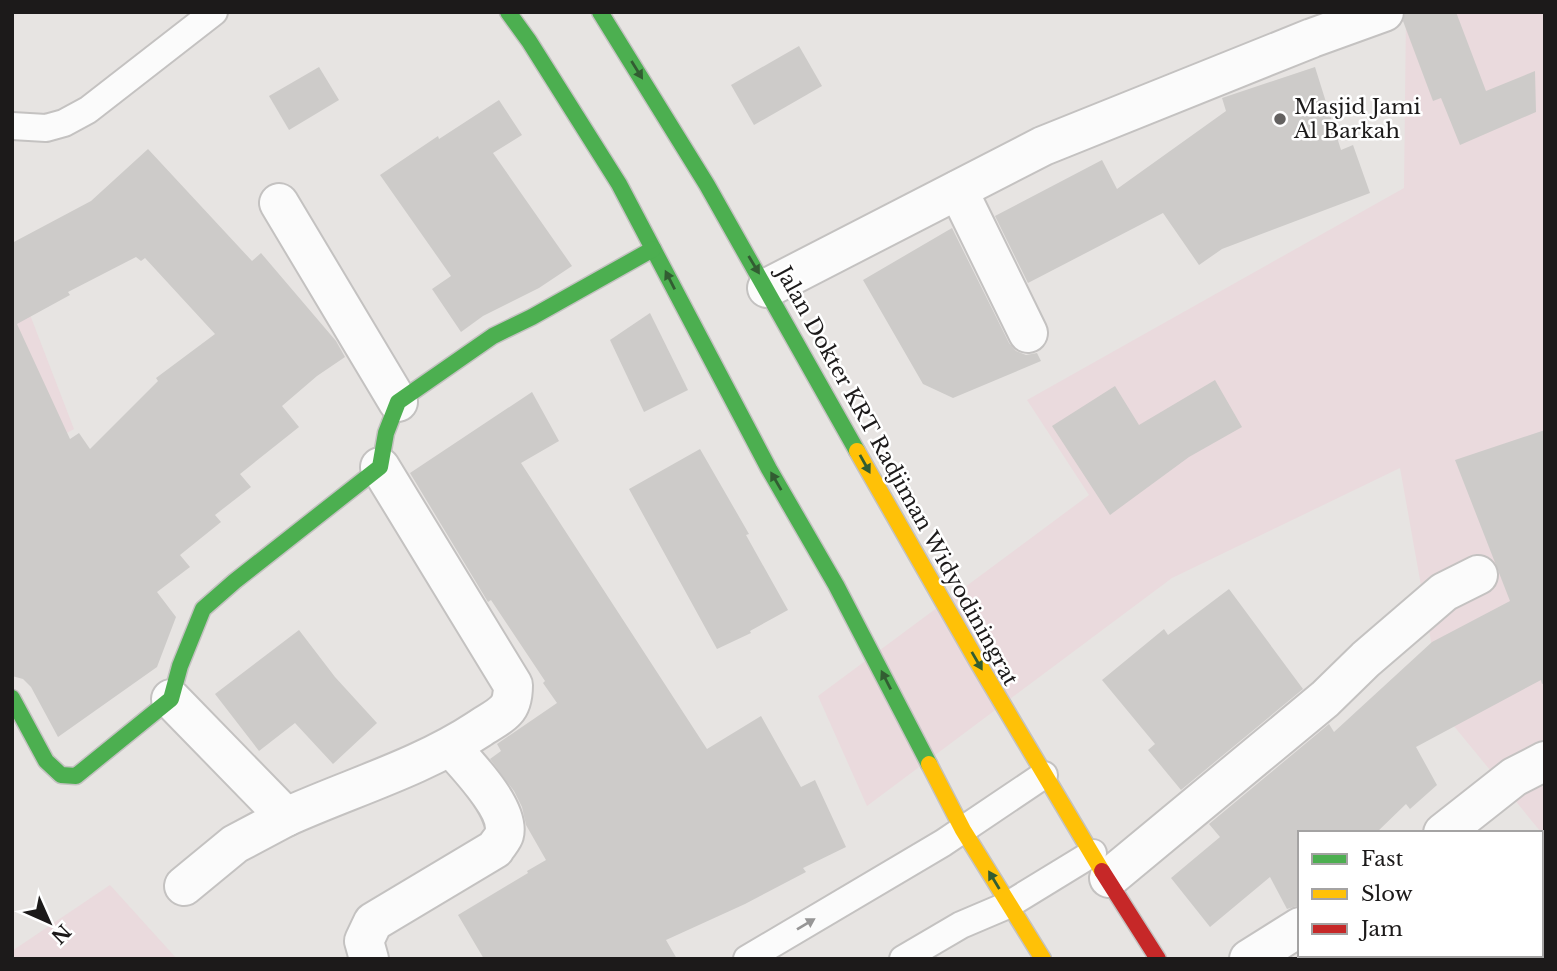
<svg xmlns="http://www.w3.org/2000/svg" width="1557" height="971" font-family="'Libre Baskerville',serif">
<rect width="100%" height="100%" fill="#e7e4e2"/>
<!-- industrial -->
<g fill="#eadadd">
<path d="M1423 12H1545V837L1444 714 1400 468 1172 578 867 806 818 696 1089 495 1027 400 1404 188 1406 14Z"/>
<path d="M12 268 74 429 12 464Z"/>
<path d="M110 885 177 959H12V951Z"/>
</g>
<!-- building -->
<g fill="#cdcbc9" fill-rule="evenodd">
<path d="M1405 12H1456L1486 91 1535 71 1536 112 1460 145 1441 98 1433 101 1403 21Z"/>
<path d="M799 46 822 86 754 125 731 85Z"/>
<path d="M319 67 339 100 289 130 269 96Z"/>
<path d="M1315 67 1341 150 1353 145 1370 193 1222 249 1199 265 1163 213 1028 283 995 216 1102 160 1117 189 1226 111 1222 98Z"/>
<path d="M499 100 522 135 493 153 572 266 539 288 483 316 461 332 432 289 451 276 380 175 438 136 439 139Z"/>
<path d="M148 149 252 261 261 253 336 341 345 357 317 376 282 406 299 427 240 474 251 487 215 515 221 522 180 555 190 567 157 592 176 617 157 667 58 737 31 687 23 679 12 676V243L91 201ZM136 257 141 261 145 258 215 334 156 378 158 381 90 449 79 433 70 439 17 324 70 295 68 292Z"/>
<path d="M952 228 1009 343 1016 351 1026 355 1037 353 1041 361 953 398 923 384 863 280Z"/>
<path d="M650 313 688 390 644 412 610 340Z"/>
<path d="M1215 380 1242 427 1189 457 1110 515 1052 426 1115 386 1139 425Z"/>
<path d="M532 392 559 441 521 463 707 749 761 716 801 787 815 780 846 847 803 868 806 872 745 904 666 940 677 959H484L458 915 528 873 527 871 546 860 526 825 522 807 514 791 490 759 501 751 497 744 557 703 543 683 545 681 491 600 488 602 410 473Z"/>
<path d="M1545 430V683L1542 684 1541 680 1416 747 1437 785 1410 809 1406 804 1376 833H1300V905L1287 909 1270 877 1210 927 1171 878 1220 837 1209 824 1329 724 1334 732 1432 642 1510 601 1455 460Z"/>
<path d="M700 449 749 534 746 535 788 610 750 631 751 633 717 649 629 489Z"/>
<path d="M1229 589 1303 689 1181 790 1148 750 1155 744 1102 680 1164 629 1168 635Z"/>
<path d="M299 630 335 677 377 723 333 764 295 723 259 751 215 694Z"/>
</g>
<g fill="none" stroke-linecap="round" stroke-linejoin="round">
<defs>
<g id="lane">
<path d="M12 126 46 128 64 123 88 110 214 12"/>
<path d="M747 959 943 843 1044 775"/>
<path d="M903 959 961 925 1008 905 1093 853"/>
</g>
<g id="street">
<path d="M958 190 1028 333"/>
<path d="M279 203 398 402"/>
<path d="M767 288 1043 146 1312 38 1384 12"/>
<path d="M171 699 286 817C350 788 420 768 479 729 487 723 499 718 506 710 512 704 513 693 513 685L380 467"/>
<path d="M1443 833 1514 777 1545 761"/>
<path d="M1109 878 1325 699 1366 659 1444 592 1478 575"/>
<path d="M184 886 235 844 286 817"/>
<path d="M369 959 364 941 373 922 495 849C497 845 503 839 504 835 511 810 467 765 451 747"/>
<path d="M1249 959 1300 927"/>
</g>
<g id="fast">
<path d="M508 12 529 41 619 184 769 469 836 585 929 764"/>
<path d="M600 12 707 185 857 451"/>
<path d="M12 698 46 761 61 775 76 776 171 699 180 666 203 609 235 581 380 467 386 433 398 402 493 336 532 317 653 249"/>
</g>
<g id="slow">
<path d="M857 451 977 661 1102 871"/>
<path d="M929 764 963 830 1043 959"/>
</g>
<path id="jam" d="M1102 871 1158 959"/>
</defs>
<!-- lane casing -->
<use href="#lane" stroke="#c4c2c1" stroke-width="30"/>
<!-- street casing -->
<use href="#street" stroke="#c4c2c1" stroke-width="42"/>
<!-- fast casing -->
<use href="#fast" stroke="#c4c2c1" stroke-width="19"/>
<!-- slow casing -->
<use href="#slow" stroke="#c4c2c1" stroke-width="19"/>
<!-- jam casing -->
<use href="#jam" stroke="#c4c2c1" stroke-width="19"/>
<!-- lane -->
<use href="#lane" stroke="#fbfbfb" stroke-width="26"/>
<!-- street -->
<use href="#street" stroke="#fbfbfb" stroke-width="38"/>
<!-- fast -->
<use href="#fast" stroke="#4caf50" stroke-width="16"/>
<!-- slow -->
<use href="#slow" stroke="#ffc107" stroke-width="16"/>
<!-- jam -->
<use href="#jam" stroke="#c62828" stroke-width="16"/>
</g>
<!-- one-way arrows -->
<defs><path id="oneway-solid" d="M-6-.8H1V-3.2L6.5 0L1 3.2V.8H-6Z" transform="scale(1.75)"/></defs>
<g fill="#325d32">
<use href="#oneway-solid" transform="translate(637 70) rotate(58)"/>
<use href="#oneway-solid" transform="translate(754 265) rotate(59)"/>
<use href="#oneway-solid" transform="translate(670 280) rotate(-117)"/>
<use href="#oneway-solid" transform="translate(865 464) rotate(61)"/>
<use href="#oneway-solid" transform="translate(776 481) rotate(-120)"/>
<use href="#oneway-solid" transform="translate(977 661) rotate(60)"/>
<use href="#oneway-solid" transform="translate(886 680) rotate(-117)"/>
<use href="#oneway-solid" transform="translate(994 880) rotate(-121)"/>
</g>
<use fill="#979696" href="#oneway-solid" transform="translate(806 924) rotate(-31)"/>
<!-- markers -->
<circle fill="#636160" stroke="#fff" stroke-width="2.5" cx="1280" cy="119" r="7"/>
<g text-anchor="middle" stroke-width="5" stroke-linejoin="round" paint-order="stroke">
<!-- poi labels -->
<g font-size="21" fill="#1c1a1a" stroke="#fff" text-anchor="start">
<text x="1294" y="114">Masjid Jami<tspan x="1294" dy="24">Al Barkah</tspan></text>
</g>
<!-- street labels -->
<g font-size="21" fill="#1c1a1a" stroke="#fff">
<text transform="translate(897 476) rotate(61)" y="7">Jalan Dokter KRT Radjiman Widyodiningrat</text>
</g>
</g>
<!-- border -->
<rect width="1557" height="971" fill="none" stroke="#1c1a1a" stroke-width="28"/>
<!-- legend -->
<rect x="1298" y="831" width="245" height="126" fill="#ffffff" stroke="#a4a3a3" stroke-width="2"/>
<rect x="1312" y="854" width="35" height="10" fill="#4caf50" stroke="#a4a3a3" stroke-width="2"/>
<text x="1361" y="866" font-size="21" fill="#1c1a1a">Fast</text>
<rect x="1312" y="889" width="35" height="10" fill="#ffc107" stroke="#a4a3a3" stroke-width="2"/>
<text x="1361" y="901" font-size="21" fill="#1c1a1a">Slow</text>
<rect x="1312" y="924" width="35" height="10" fill="#c62828" stroke="#a4a3a3" stroke-width="2"/>
<text x="1361" y="936" font-size="21" fill="#1c1a1a">Jam</text>
<!-- north arrow -->
<g transform="translate(49 922) rotate(135)" stroke="#ffffff" stroke-width="5" paint-order="stroke">
<path d="M0-5L12 26L0 18L-12 26Z" fill="#1c1a1a"/>
<text y="-10" font-size="19" font-weight="bold" text-anchor="middle" fill="#1c1a1a">N</text>
</g>
</svg>
